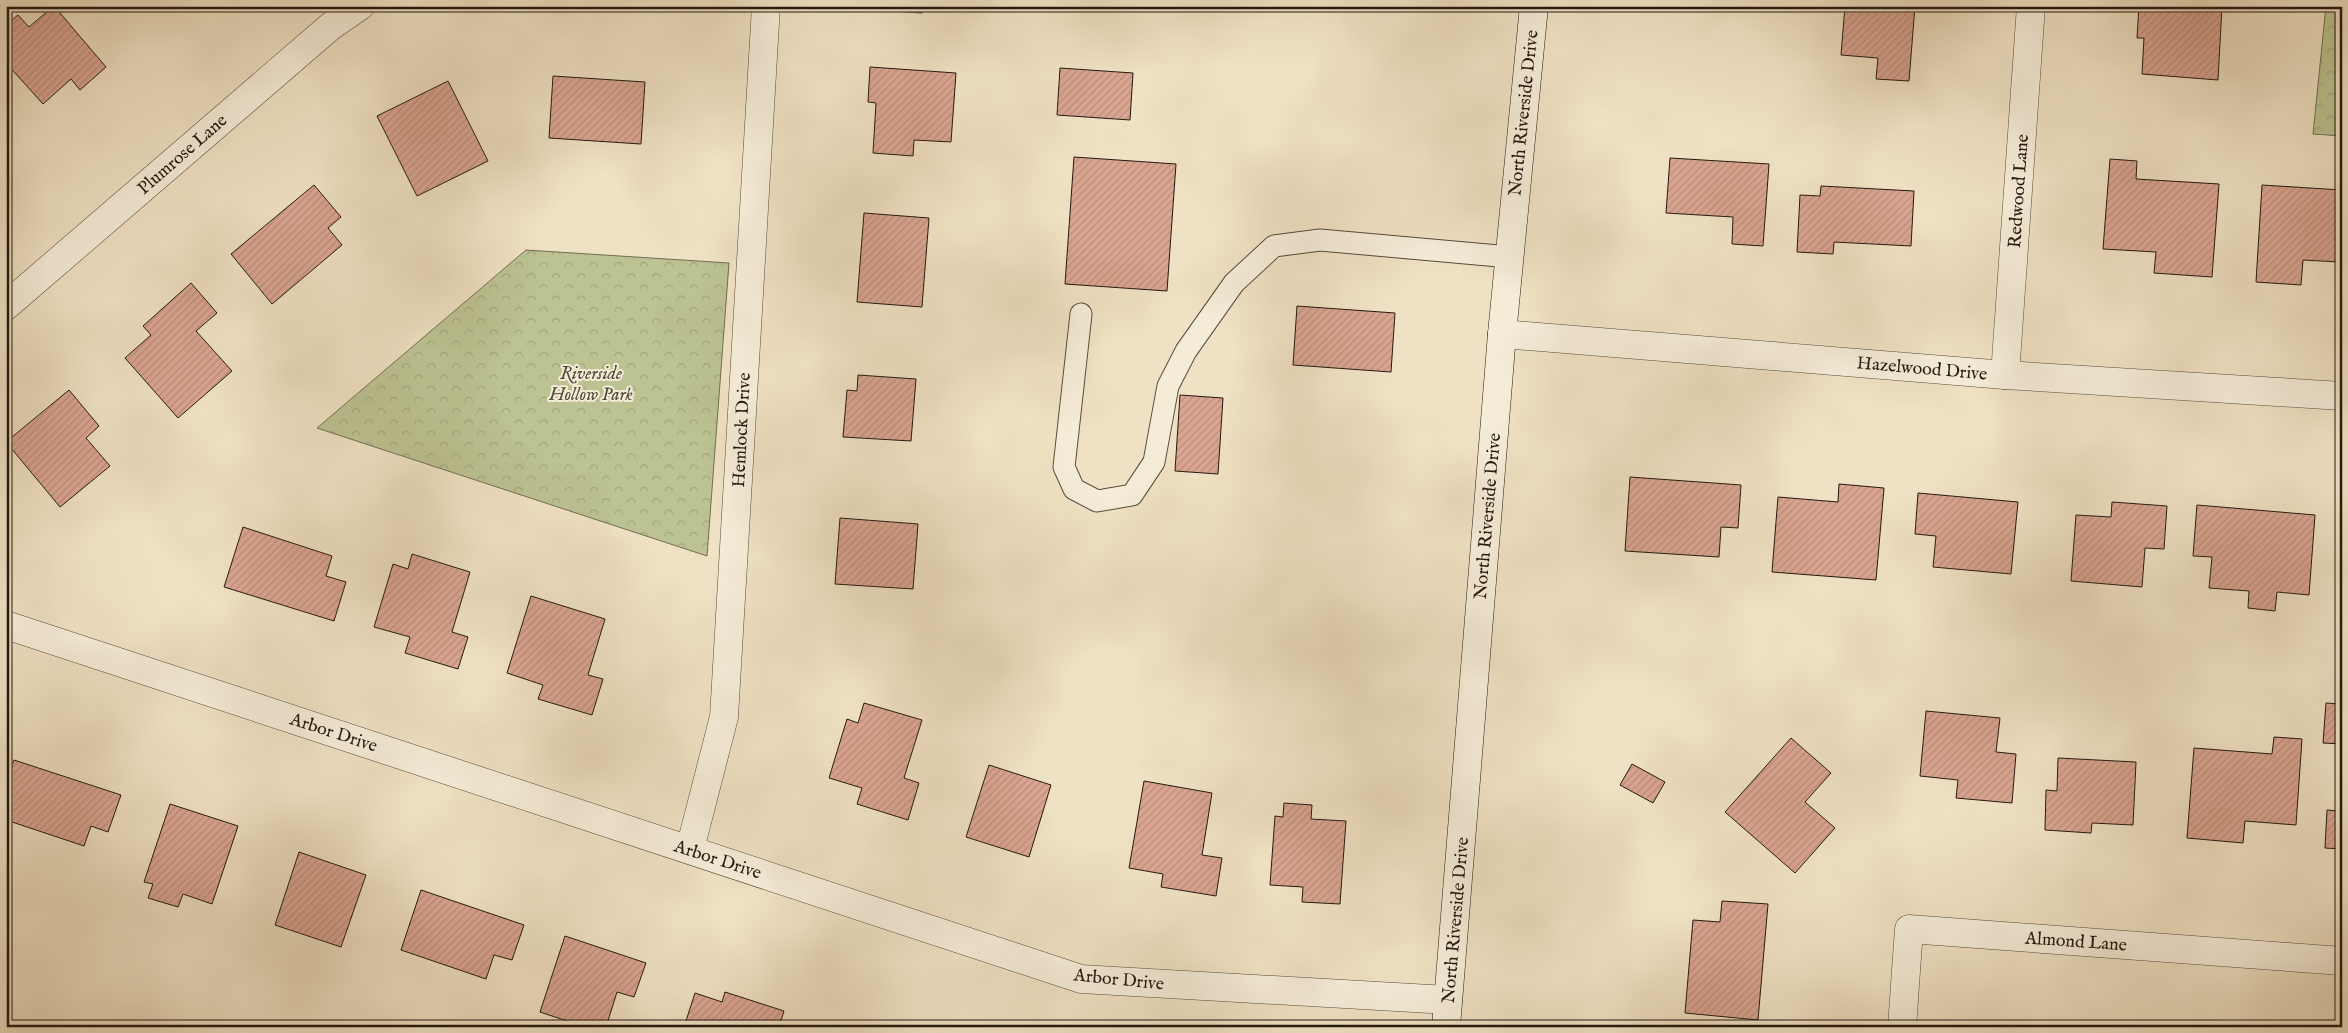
<svg xmlns="http://www.w3.org/2000/svg" width="2348" height="1033" font-family="'IM FELL English',serif">
<defs>
<pattern id="forest-crowns" width="20" height="18" patternUnits="userSpaceOnUse" patternTransform="scale(1.25)"><rect width="20" height="18" fill="#bcc292"/><path d="M2 6a3 3 0 1 1 6 0M12 15a3 3 0 1 1 6 0" fill="none" stroke="#a1a67d"/></pattern>
<pattern id="building-hatch" width="6" height="6" patternUnits="userSpaceOnUse" patternTransform="scale(1.25)"><rect width="6" height="6" fill="#daa591"/><path d="M-1 1l2-2M0 6l6-6M5 7l2-2" fill="none" stroke="#bb8d7c"/></pattern>
</defs>
<rect width="100%" height="100%" fill="#efe1c3"/>
<filter id="stains"><feTurbulence type="fractalNoise" baseFrequency=".004" numOctaves="4"/><feColorMatrix values="0 0 0 0 .2 0 0 0 0 .09 0 0 0 0 .02 0 0 0 .5 -.17"/></filter>
<radialGradient id="worn" r=".72"><stop offset=".6" stop-color="#630" stop-opacity="0"/><stop offset="1" stop-color="#630" stop-opacity=".3"/></radialGradient>
<!-- forest -->
<g fill="url(#forest-crowns)" stroke="#706e51">
<path d="M2326 6H2342V136L2313 134Z"/>
<path d="M526 250 729 263 707 556 317 428Z"/>
</g>
<!-- building -->
<g fill="url(#building-hatch)" stroke="#231910">
<path d="M54 6 106 67 80 90 71 79 43 104 6 63V25L18 15 29 27Z"/>
<path d="M874 6H923L922 13 874 10Z"/>
<path d="M1845 6H1915L1909 81 1876 79 1878 58 1841 55Z"/>
<path d="M2139 6H2222L2218 80 2142 74 2144 38H2137Z"/>
<path d="M870 67 956 73 951 142 914 140 913 156 873 153 876 103 868 102Z"/>
<path d="M1060 68 1133 73 1130 120 1057 115Z"/>
<path d="M553 76 645 82 641 144 549 138Z"/>
<path d="M448 81 488 161 417 196 377 116Z"/>
<path d="M1074 157 1176 164 1167 291 1065 284Z"/>
<path d="M1670 158 1769 164 1763 246 1732 244 1733 217 1666 213Z"/>
<path d="M2110 159 2137 161 2136 179 2219 184 2212 277 2154 273 2156 252 2103 249Z"/>
<path d="M314 185 341 217 328 228 342 245 272 304 231 254Z"/>
<path d="M2262 185 2342 190V253H2340L2339 262 2303 260 2301 285 2256 282Z"/>
<path d="M1821 186 1914 191 1911 246 1834 242 1833 254 1797 252 1800 195 1820 196Z"/>
<path d="M864 213 929 218 922 307 857 302Z"/>
<path d="M191 283 217 313 196 331 232 371 178 418 125 358 151 335 143 326Z"/>
<path d="M1297 306 1395 313 1391 372 1293 365Z"/>
<path d="M858 375 916 379 911 441 843 437 847 390 857 391Z"/>
<path d="M69 390 99 426 86 438 110 466 60 507 6 442Z"/>
<path d="M1180 395 1223 398 1218 474 1175 471Z"/>
<path d="M1630 477 1741 485 1738 528 1721 527 1719 557 1625 551Z"/>
<path d="M1839 484 1884 488 1876 580 1772 572 1778 497 1838 502Z"/>
<path d="M1918 493 2018 502 2011 574 1933 567 1936 536 1915 534Z"/>
<path d="M2112 502 2167 506 2164 549 2145 548 2142 587 2071 581 2076 515 2111 517Z"/>
<path d="M2197 505 2315 515 2309 595 2277 592 2275 611 2248 608 2249 591 2209 588 2212 557 2193 556Z"/>
<path d="M2341 517H2342V561L2339 560Z"/>
<path d="M840 518 918 524 913 589 835 584Z"/>
<path d="M243 527 332 556 326 576 346 582 334 621 224 587Z"/>
<path d="M412 554 470 572 452 632 468 637 458 669 405 653 410 637 374 627 393 564 408 569Z"/>
<path d="M531 596 605 619 588 675 603 679 592 715 538 699 543 685 507 673Z"/>
<path d="M864 703 922 720 904 778 919 783 908 820 857 804 862 788 829 778 847 719 858 723Z"/>
<path d="M2326 703 2342 704V744L2323 743Z"/>
<path d="M1926 711 2000 718 1996 752 2016 754 2012 803 1956 798 1958 780 1920 776Z"/>
<path d="M2274 737 2302 739 2296 825 2245 821 2243 843 2187 838 2194 748 2272 754Z"/>
<path d="M1791 738 1831 773 1805 802 1835 828 1795 873 1725 812Z"/>
<path d="M2058 758 2136 762 2133 825 2092 823 2091 833 2045 830 2046 790 2057 791Z"/>
<path d="M14 760 121 795 108 832 91 826 84 846 6 820V783Z"/>
<path d="M1632 764 1665 782 1653 803 1620 785Z"/>
<path d="M989 765 1051 785 1029 857 966 837Z"/>
<path d="M2341 769 2342 849 2325 848 2327 810 2339 811Z"/>
<path d="M1144 781 1212 793 1202 855 1222 858 1216 896 1161 887 1163 874 1129 868Z"/>
<path d="M1284 803 1312 805 1311 819 1346 821 1340 904 1302 902 1303 887 1270 885 1275 816 1283 817Z"/>
<path d="M170 804 238 826 212 904 183 894 178 907 148 898 153 884 144 882Z"/>
<path d="M299 852 366 875 341 947 275 925Z"/>
<path d="M421 890 524 925 512 960 494 955 486 979 401 950Z"/>
<path d="M1722 901 1768 904 1758 1020 1685 1013 1693 920 1720 922Z"/>
<path d="M565 936 646 963 634 997 617 992 606 1027H585L540 1012Z"/>
<path d="M725 992 784 1011 779 1027H684L695 993 722 1002Z"/>
</g>
<g fill="none" stroke-linecap="round" stroke-linejoin="round">
<defs>
<path id="lane" d="M1081 314 1064 467 1074 489 1097 501 1132 495 1154 462 1168 386 1186 351 1234 283 1274 246 1320 240 1510 257"/>
<g id="street">
<path d="M6 306 331 26 360 6"/>
<path d="M1502 334 2005 375 2342 396"/>
<path d="M2005 375 2031 6"/>
<path d="M6 625 1081 979 1448 1000"/>
<path d="M690 849 724 717 766 6"/>
<path d="M1902 1027 1909 929 2342 961"/>
</g>
<path id="secondary" d="M1446 1027 1502 334 1534 6"/>
</defs>
<!-- lane casing -->
<use href="#lane" stroke="#564b3d" stroke-width="23"/>
<!-- street casing -->
<use href="#street" stroke="#564b3d" stroke-width="29"/>
<!-- secondary casing -->
<use href="#secondary" stroke="#231910" stroke-width="29"/>
<!-- lane -->
<use href="#lane" stroke="#f5ecd8" stroke-width="21"/>
<!-- street -->
<use href="#street" stroke="#f5ecd8" stroke-width="28"/>
<!-- secondary -->
<use href="#secondary" stroke="#f5ecd8" stroke-width="28"/>
</g>
<g text-anchor="middle" stroke-width="4" stroke-linejoin="round" paint-order="stroke">
<!-- street labels -->
<g font-size="18" fill="#231910" stroke="#f5ecd8">
<text transform="translate(1523 113) rotate(-84)" y="6">North Riverside Drive</text>
<text transform="translate(182 154) rotate(-41)" y="6">Plumrose Lane</text>
<text transform="translate(2018 191) rotate(-86)" y="6">Redwood Lane</text>
<text transform="translate(1922 368) rotate(5)" y="6">Hazelwood Drive</text>
<text transform="translate(741 430) rotate(-87)" y="6">Hemlock Drive</text>
<text transform="translate(1487 516) rotate(-85)" y="6">North Riverside Drive</text>
<text transform="translate(334 732) rotate(18)" y="6">Arbor Drive</text>
<text transform="translate(718 859) rotate(18)" y="6">Arbor Drive</text>
<text transform="translate(1455 920) rotate(-85)" y="6">North Riverside Drive</text>
<text transform="translate(2076 941) rotate(4)" y="6">Almond Lane</text>
<text transform="translate(1119 979) rotate(6)" y="6">Arbor Drive</text>
</g>
<!-- park labels -->
<g font-size="18" font-style="italic" fill="#514c37" stroke="#f5ecd8">
<text x="591" y="379">Riverside<tspan x="591" dy="21">Hollow Park</tspan></text>
</g>
</g>
<!-- margin -->
<rect width="2348" height="1033" fill="none" stroke="#efe1c3" stroke-width="25"/>
<rect x="8" y="8" width="2333" height="1018" fill="none" stroke="#231910" stroke-width="2.5"/>
<rect x="12" y="12" width="2323" height="1008" fill="none" stroke="#231910"/>
<rect width="100%" height="100%" filter="url(#stains)"/>
<rect width="100%" height="100%" fill="url(#worn)"/>
</svg>
